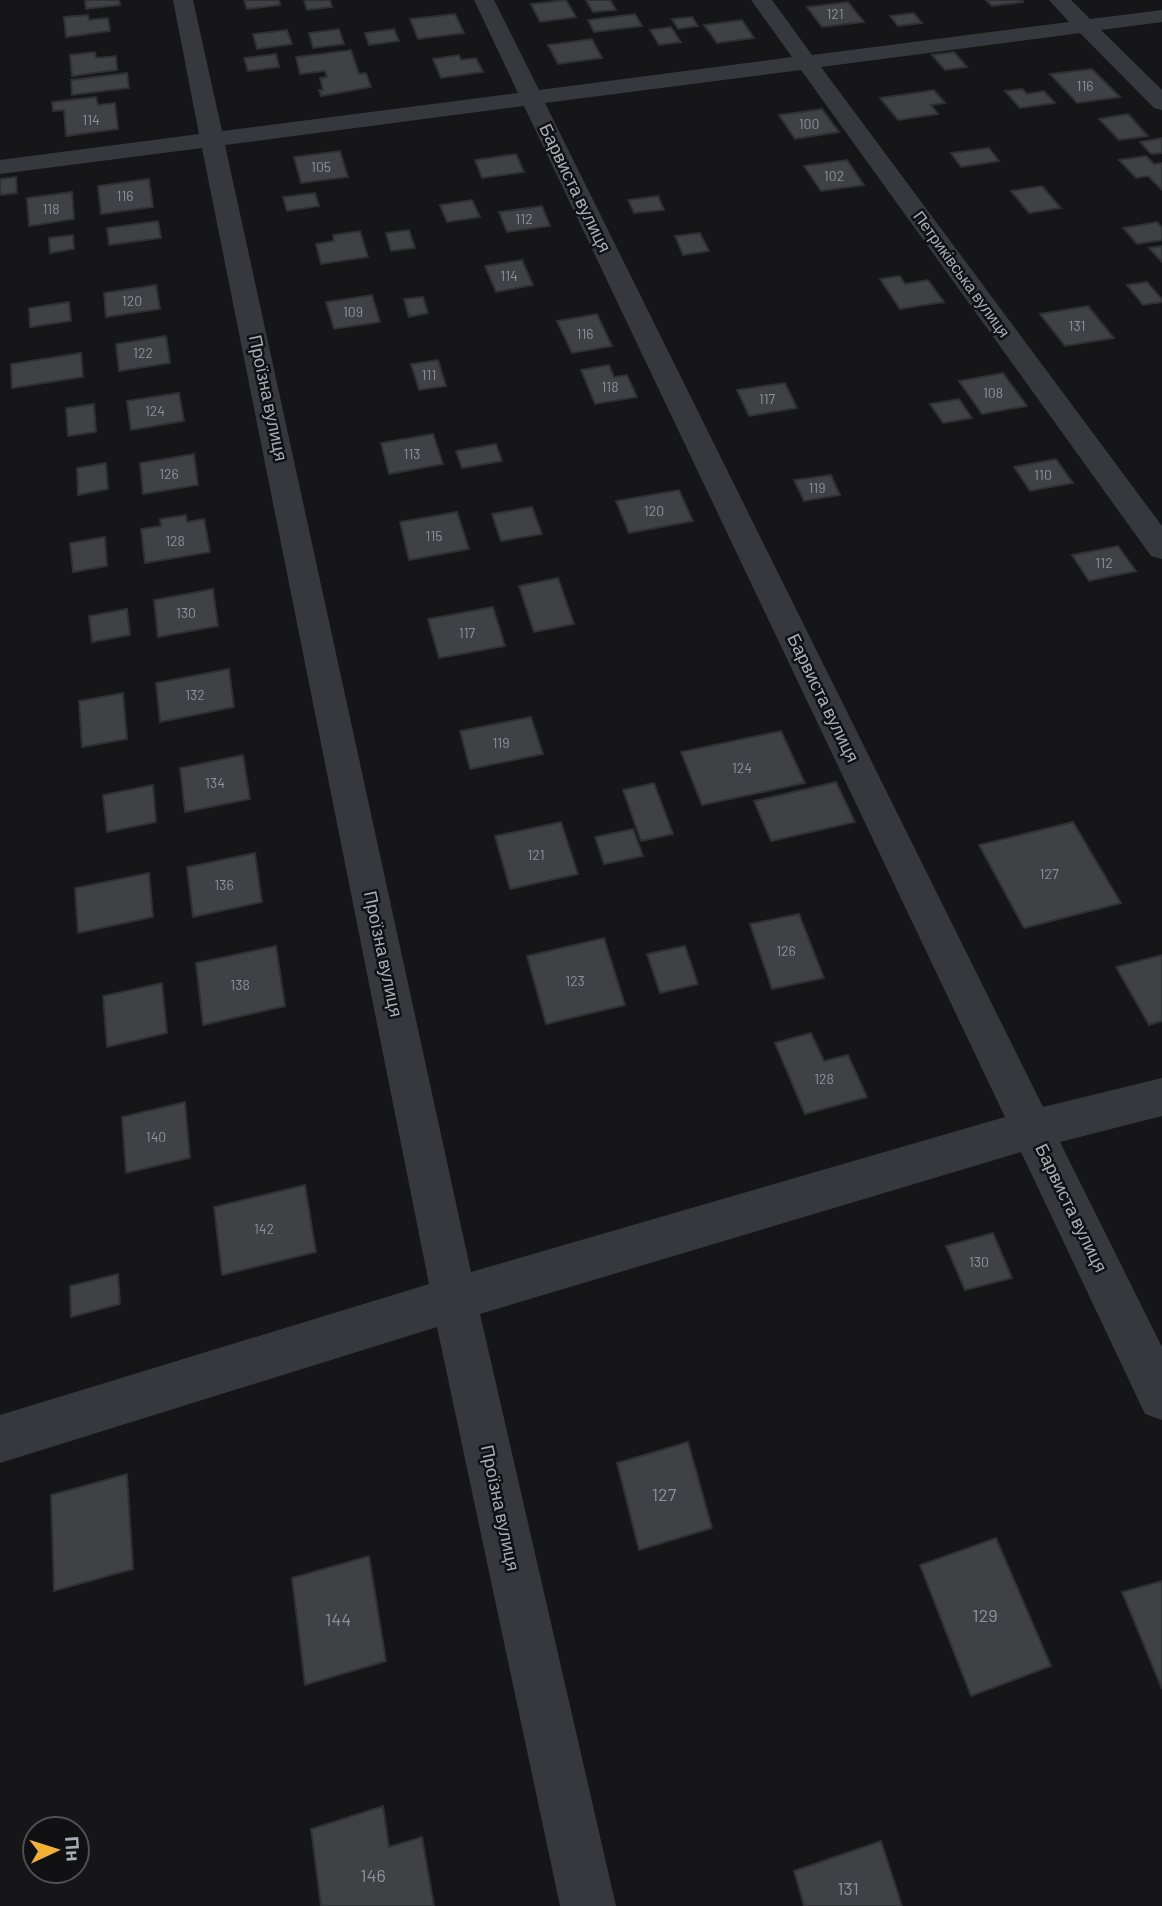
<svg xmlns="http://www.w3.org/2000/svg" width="1162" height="1906" font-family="Barlow,sans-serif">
<rect width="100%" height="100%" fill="#161618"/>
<!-- building -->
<g fill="#404145" stroke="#303034" stroke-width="2">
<path d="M85 0H119L120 5 86 9Z"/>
<path d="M244 0H279L280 5 247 9Z"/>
<path d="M304 0H330L332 7 307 10Z"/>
<path d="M566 0 576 17 540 22 531 4Z"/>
<path d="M586 0H610L616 10 593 12Z"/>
<path d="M986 0H1022L1023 2 992 6Z"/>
<path d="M848 2 864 22 822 27 807 7Z"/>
<path d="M914 13 922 23 898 26 890 16Z"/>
<path d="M455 14 464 33 418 39 410 19Z"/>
<path d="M635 14 642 26 594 32 588 20Z"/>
<path d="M88 15 89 20 108 18 110 31 66 37 64 17Z"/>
<path d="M692 17 698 26 678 29 672 19Z"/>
<path d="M742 20 754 38 717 43 704 25Z"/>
<path d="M671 27 681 42 659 45 650 30Z"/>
<path d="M339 29 344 44 313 48 309 33Z"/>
<path d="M394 29 399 41 369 45 365 33Z"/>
<path d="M287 30 292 44 257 49 253 34Z"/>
<path d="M592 39 602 58 558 64 548 45Z"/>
<path d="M351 50 359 74 366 73 371 87 321 96 319 90H323L320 78 327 77 325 71 300 74 296 57Z"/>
<path d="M95 52 96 58 116 56 117 70 72 76 70 55Z"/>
<path d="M954 52 967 67 945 70 932 55Z"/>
<path d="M276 54 279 67 248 71 244 58Z"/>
<path d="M459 55 461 60 476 58 483 72 441 78 433 59Z"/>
<path d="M1092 69 1120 97 1077 103 1050 74Z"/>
<path d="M127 73 129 88 72 95 71 80Z"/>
<path d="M1022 89 1027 94 1044 91 1055 103 1020 108 1005 91Z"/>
<path d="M934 90 945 103 931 105 938 114 898 120 880 98Z"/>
<path d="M96 97 98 105 115 103 118 129 66 136 64 110 53 111 52 102Z"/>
<path d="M822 109 839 132 795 139 779 115Z"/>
<path d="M1128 114 1148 136 1119 140 1099 119Z"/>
<path d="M1162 138V153L1151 154 1140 142Z"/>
<path d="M989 148 999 161 961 167 951 153Z"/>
<path d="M340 151 348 177 301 183 294 157Z"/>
<path d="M516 154 524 172 482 178 475 160Z"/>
<path d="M1146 156 1154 164 1162 163V190L1148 176 1136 178 1119 160Z"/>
<path d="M847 160 864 185 821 191 804 166Z"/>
<path d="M16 177 17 193 0 195V179Z"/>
<path d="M149 179 153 207 101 214 98 186Z"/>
<path d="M1042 186 1061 208 1029 213 1011 191Z"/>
<path d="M72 192 74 219 29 226 27 198Z"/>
<path d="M315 193 319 206 287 211 283 197Z"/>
<path d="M658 196 664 210 634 213 628 200Z"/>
<path d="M472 200 480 217 447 222 440 205Z"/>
<path d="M542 206 550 226 507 232 499 212Z"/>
<path d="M158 221 161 238 109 245 107 228Z"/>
<path d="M1157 222 1162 228V240L1137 244 1123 228Z"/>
<path d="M409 230 415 248 391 251 386 233Z"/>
<path d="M360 231 368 257 321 264 316 244 334 241 333 235Z"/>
<path d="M700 233 709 251 683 255 675 236Z"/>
<path d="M73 235 74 249 50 253 49 238Z"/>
<path d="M1162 246V262L1149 248Z"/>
<path d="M522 260 533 285 496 292 485 266Z"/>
<path d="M900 276 905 284 928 280 944 302 900 309 880 279Z"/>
<path d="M1147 282 1162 299V302L1143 305 1127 285Z"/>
<path d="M156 285 160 309 106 317 104 293Z"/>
<path d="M372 295 380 322 334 329 326 302Z"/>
<path d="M423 297 428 313 409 317 404 299Z"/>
<path d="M69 302 71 321 30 327 29 308Z"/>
<path d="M1088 306 1114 338 1065 346 1040 314Z"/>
<path d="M597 314 612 346 572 353 557 321Z"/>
<path d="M166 336 170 363 119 371 116 344Z"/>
<path d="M81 353 83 377 12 388 11 364Z"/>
<path d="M438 360 446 386 419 390 411 364Z"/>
<path d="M609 365 614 377 627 375 637 397 595 404 581 370Z"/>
<path d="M1003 373 1027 406 982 414 959 381Z"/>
<path d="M785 383 797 408 749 416 737 390Z"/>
<path d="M179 393 184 421 131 430 127 401Z"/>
<path d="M959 399 972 418 943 423 930 404Z"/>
<path d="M94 404 96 432 68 436 66 408Z"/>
<path d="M433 434 443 464 389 474 381 443Z"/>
<path d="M496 444 502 461 462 468 456 451Z"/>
<path d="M194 454 198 485 143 494 140 463Z"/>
<path d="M1056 459 1073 483 1030 491 1014 467Z"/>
<path d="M106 463 108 489 78 495 77 468Z"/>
<path d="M831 475 840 495 804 501 794 480Z"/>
<path d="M679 490 693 521 629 533 616 501Z"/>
<path d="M532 507 542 534 501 541 492 514Z"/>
<path d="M457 512 469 549 409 560 400 522Z"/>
<path d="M186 515 187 522 204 519 210 552 145 563 141 529 161 526 160 519Z"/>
<path d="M105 537 107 566 73 572 70 543Z"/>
<path d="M1118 546 1136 571 1089 581 1072 555Z"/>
<path d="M558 578 574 624 534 632 519 586Z"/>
<path d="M213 589 218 626 158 637 154 600Z"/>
<path d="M493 607 505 646 439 658 428 619Z"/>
<path d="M127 609 130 635 92 642 89 616Z"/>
<path d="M229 669 234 707 160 722 156 683Z"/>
<path d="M123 693 127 739 82 747 79 701Z"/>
<path d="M531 717 543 754 470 769 460 731Z"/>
<path d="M781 731 805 783 702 805 681 752Z"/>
<path d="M243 755 250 799 185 812 180 768Z"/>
<path d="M836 782 855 822 771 841 754 801Z"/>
<path d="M654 783 673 834 641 841 623 790Z"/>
<path d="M153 785 156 822 107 832 103 795Z"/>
<path d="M561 822 578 874 510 889 495 836Z"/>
<path d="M1073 822 1121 903 1024 928 979 845Z"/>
<path d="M633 829 643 856 604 864 595 837Z"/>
<path d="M255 853 262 902 193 917 187 867Z"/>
<path d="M149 873 153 917 78 933 75 888Z"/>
<path d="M799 914 824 978 772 989 750 924Z"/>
<path d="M604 938 625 1005 546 1024 527 956Z"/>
<path d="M276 946 285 1006 203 1025 196 963Z"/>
<path d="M685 946 698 984 660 993 647 954Z"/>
<path d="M1162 955V1021L1149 1025 1116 967Z"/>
<path d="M162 983 167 1033 107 1047 103 996Z"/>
<path d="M811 1033 824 1061 848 1055 867 1097 805 1114 775 1043Z"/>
<path d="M185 1102 190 1158 126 1173 122 1117Z"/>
<path d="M305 1185 316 1252 222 1275 214 1207Z"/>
<path d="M993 1233 1012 1278 965 1290 946 1246Z"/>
<path d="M118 1274 120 1304 71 1317 70 1286Z"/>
<path d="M688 1442 712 1528 639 1550 617 1463Z"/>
<path d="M127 1474 133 1569 54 1591 51 1495Z"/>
<path d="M996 1538 1051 1666 971 1696 920 1565Z"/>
<path d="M369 1556 386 1661 305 1685 292 1578Z"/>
<path d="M1162 1581V1689L1122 1592Z"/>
<path d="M383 1806 389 1847 422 1837 434 1906H321L311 1829Z"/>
<path d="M881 1841 902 1906H804L794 1871Z"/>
</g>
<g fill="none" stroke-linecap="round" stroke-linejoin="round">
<!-- minor -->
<path fill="#37383d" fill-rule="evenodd" d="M173 0H193L222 131 518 93 474 0H494L539 90 792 57 751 0H772L812 55 1069 22 1049 0H1071L1090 19 1162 10V22L1101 30 1162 90V110L1154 108 1080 33 821 67 1162 526V559L1151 556 801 70 545 103 1043 1107 1162 1078V1116L1060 1142 1162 1347V1420L1145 1414 1021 1152 480 1314 616 1906H560L437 1327 0 1463V1415L429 1284 202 148 0 174V160L199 134ZM524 106 1005 1117 471 1272 225 145Z"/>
</g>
<g text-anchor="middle" stroke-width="5" stroke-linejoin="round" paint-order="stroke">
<!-- number labels -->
<g font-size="14" fill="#8e929b">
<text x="835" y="19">121</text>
<text x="1085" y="91">116</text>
<text x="91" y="125">114</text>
<text x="809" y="129">100</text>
<text x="321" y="172">105</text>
<text x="834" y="181">102</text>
<text x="125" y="201">116</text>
<text x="51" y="214">118</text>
<text x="524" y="224">112</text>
<text x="509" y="281">114</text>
<text x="132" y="306">120</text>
<text x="353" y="317">109</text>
<text x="1077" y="331">131</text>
<text x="585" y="339">116</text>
<text x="143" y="358">122</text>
<text x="429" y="380">111</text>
<text x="610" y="392">118</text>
<text x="993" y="398">108</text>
<text x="767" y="404">117</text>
<text x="155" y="416">124</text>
<text x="412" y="459">113</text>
<text x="169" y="479">126</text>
<text x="1043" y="480">110</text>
<text x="817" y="493">119</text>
<text x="654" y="516">120</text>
<text x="434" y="541">115</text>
<text x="175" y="546">128</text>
<text x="1104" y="568">112</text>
<text x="186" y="618">130</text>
<text x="467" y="638">117</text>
<text x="195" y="700">132</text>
<text x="501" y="748">119</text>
<text x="742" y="773">124</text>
<text x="215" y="788">134</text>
<text x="536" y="860">121</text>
<text x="1049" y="879">127</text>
<text x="224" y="890">136</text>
<text x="786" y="956">126</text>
<text x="575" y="986">123</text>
<text x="240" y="990">138</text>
<text x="824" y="1084">128</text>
<text x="156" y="1142">140</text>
<text x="264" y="1234">142</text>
<text x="979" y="1267">130</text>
</g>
<!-- far-street labels -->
<g font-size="16" fill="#a8adb8" stroke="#111113">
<text transform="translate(962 274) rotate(54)" y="6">Петриківська вулиця</text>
</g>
<!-- street labels -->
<g font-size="18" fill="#a8adb8" stroke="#111113">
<text transform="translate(575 188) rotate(64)" y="6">Барвиста вулиця</text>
<text transform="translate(268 398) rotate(78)" y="6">Проїзна вулиця</text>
<text transform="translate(823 698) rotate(64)" y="6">Барвиста вулиця</text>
<text transform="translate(383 954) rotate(78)" y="6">Проїзна вулиця</text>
<text transform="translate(1071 1208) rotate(64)" y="6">Барвиста вулиця</text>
<text transform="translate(500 1508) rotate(78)" y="6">Проїзна вулиця</text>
</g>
<!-- near-number labels -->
<g font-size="18" fill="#8e929b">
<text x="664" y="1501">127</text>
<text x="985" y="1622">129</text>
<text x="338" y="1626">144</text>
<text x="373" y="1882">146</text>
<text x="848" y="1895">131</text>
</g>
</g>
<!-- north arrow -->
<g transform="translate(56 1850) rotate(86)"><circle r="33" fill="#111113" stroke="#4d4f55" stroke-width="2"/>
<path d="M0-5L12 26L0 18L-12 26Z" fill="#f2b134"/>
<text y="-10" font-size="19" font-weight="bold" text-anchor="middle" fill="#a8adb8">Пн</text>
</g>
</svg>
